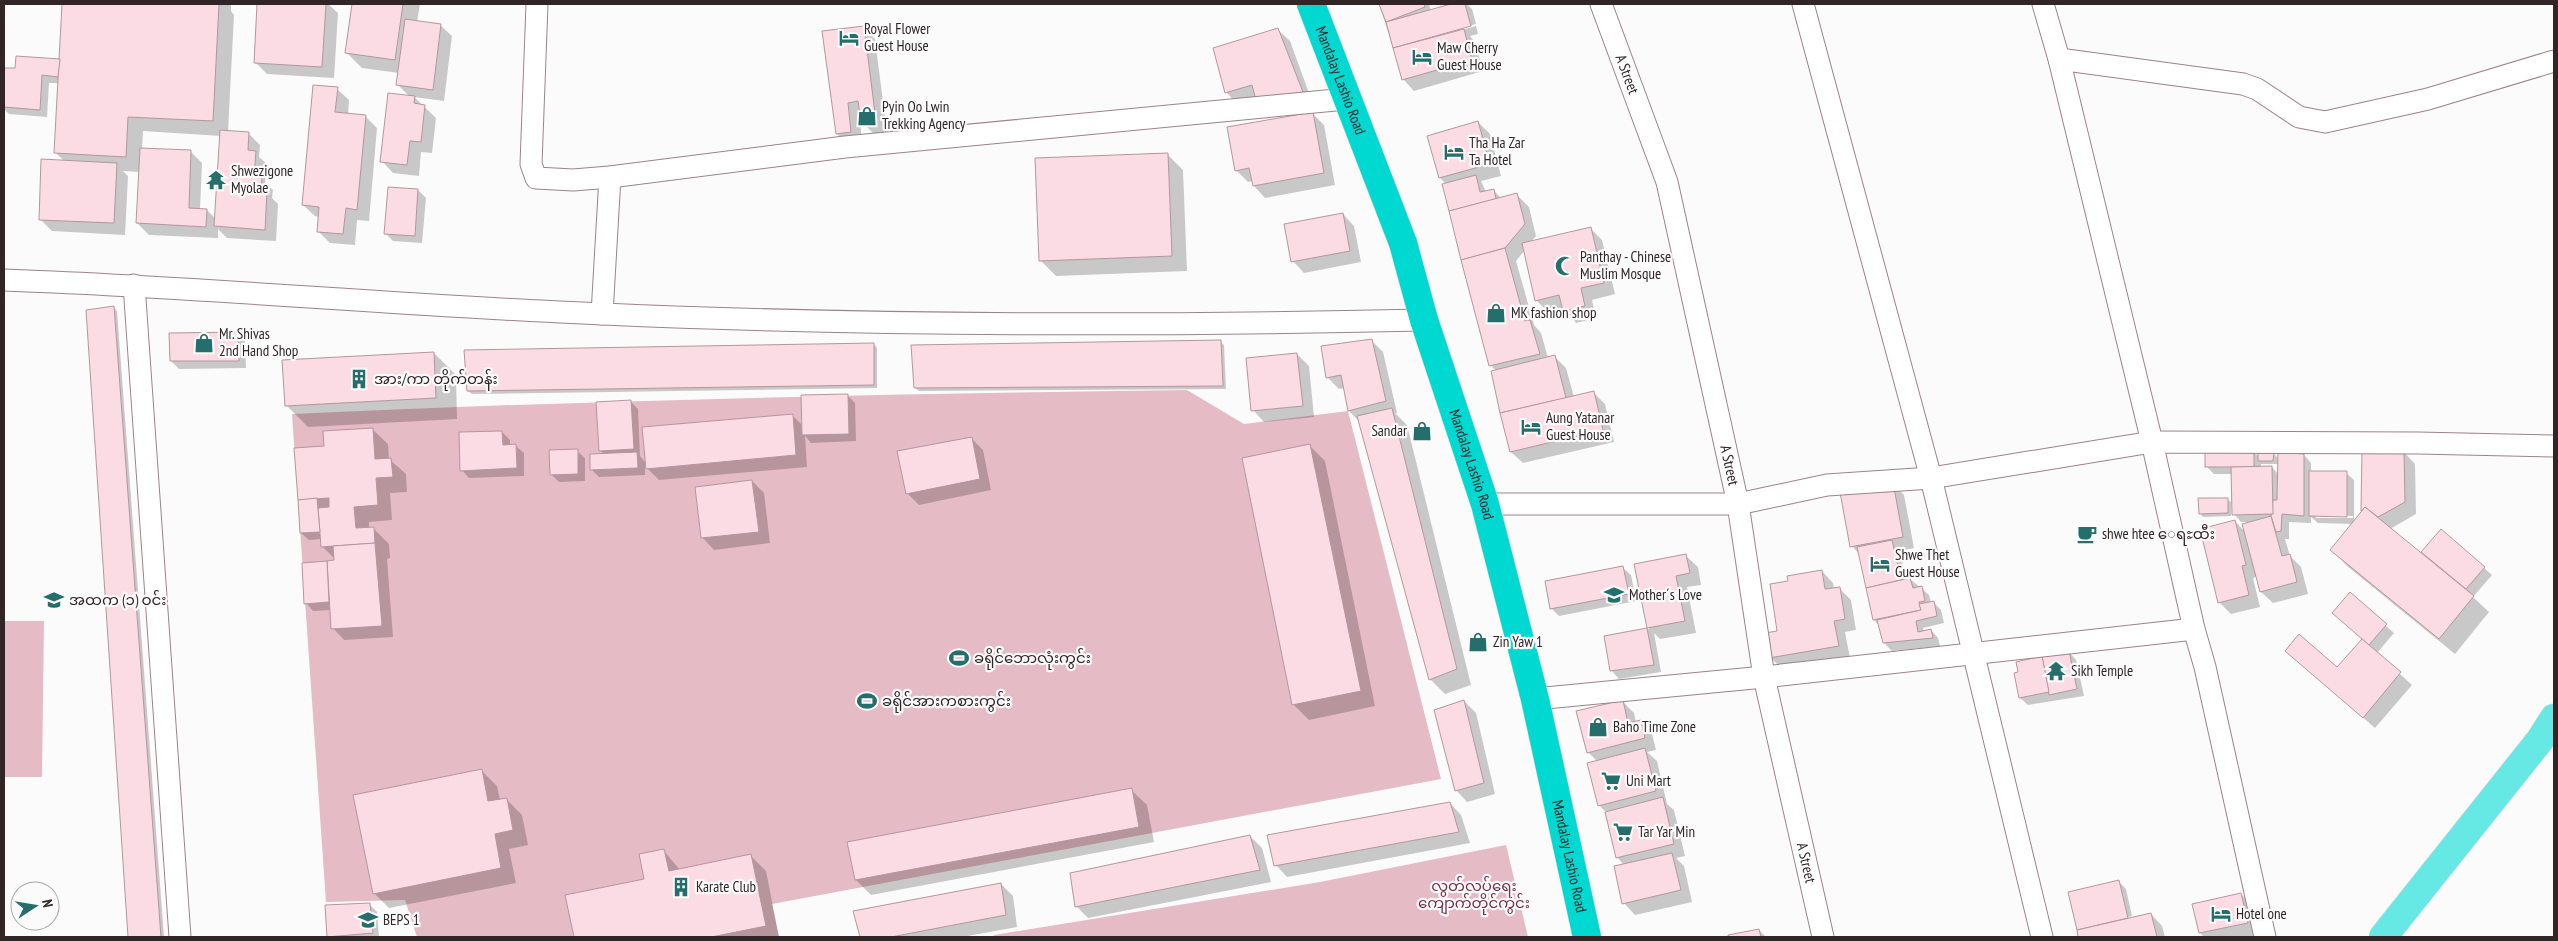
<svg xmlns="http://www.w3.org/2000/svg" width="2558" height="941" font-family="'PT Sans Narrow','Noto Sans Myanmar',sans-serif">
<rect width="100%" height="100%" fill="#fbfbfb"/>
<!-- green -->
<g fill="#e5bbc5">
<path d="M1187 390 1244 424 1348 411 1441 779 772 904 779 937H417L405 900 326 902 292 414C590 400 888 394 1187 390Z"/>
<path d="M4 621H44L42 777H4Z"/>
<path d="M1506 845 1528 937H994V935L1320 882Z"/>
</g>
<!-- shadow -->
<g fill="#0003" fill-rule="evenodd">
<path d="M63 4H231V11L234 15 228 132 248 133 260 145 259 157 267 164 265 183 273 190 272 198 278 204 276 241 227 238 218 229V238L149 235 137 223 140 172 123 171 128 176 125 235 52 231 40 219 64 161 55 152 59 83H49L47 117 9 114 4 109V69L16 70 60 60ZM143 131 221 136 216 219 207 210 200 209 202 163 191 152 142 149Z"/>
<path d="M258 4H328L338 13 334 78 267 74 255 62Z"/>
<path d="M353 4H420L417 22 440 25 452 36 444 101 414 97 436 118 432 153 421 152 419 176 393 173 382 161 410 97 398 85 399 73 362 68 347 53Z"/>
<path d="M1379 4H1429L1431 11 1456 4H1466L1472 9 1476 24 1396 46V48L1476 26 1478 34 1470 36 1475 42 1483 71 1414 91 1403 79Z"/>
<path d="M863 27 875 39 887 133 874 134 860 120 862 143 849 145 837 134Z"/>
<path d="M1278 30 1290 41 1313 104H1237L1226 92Z"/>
<path d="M337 89 349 100 348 115 365 116 377 128 369 221 357 220 355 245 330 243 318 231 319 217 315 216 303 205Z"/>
<path d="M1312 113 1324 125 1335 185 1265 198 1254 186 1253 181 1248 182 1236 170Z"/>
<path d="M1478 122 1490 134 1501 176 1481 181 1486 192 1494 191 1502 199 1517 195 1529 207 1536 236 1531 242 1590 228 1602 240 1615 294 1592 300 1596 318 1576 323 1564 308 1548 312 1536 300 1525 250 1516 261 1534 325 1541 333 1548 358 1555 357 1566 368 1574 397 1593 392 1605 404 1614 442 1523 463 1511 452 1496 371 1491 365 1446 184 1440 178 1428 137Z"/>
<path d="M1167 154 1183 170 1187 271 1056 276 1040 260Z"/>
<path d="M389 188 418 190 426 198 422 243 393 241 385 233Z"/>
<path d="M1343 214 1354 226 1361 262 1304 273 1293 261Z"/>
<path d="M113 307 117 311 164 937H130L87 311Z"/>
<path d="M238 333 245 341 246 368 179 369 171 361Z"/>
<path d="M1220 341 1224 345 1226 389 919 391 915 388Z"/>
<path d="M1372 341 1383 352 1397 413H1395L1407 425 1471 685 1445 694 1430 679 1360 422 1349 411 1345 388 1339 389 1327 377Z"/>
<path d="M874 344 877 348V388L472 394 468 391Z"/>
<path d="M434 353 456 375 457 419 308 427 286 405Z"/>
<path d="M1297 354 1309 366 1314 417 1264 422 1253 410Z"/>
<path d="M847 395 855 403 856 441 811 443 805 436 807 467 659 480 647 468 792 415 803 426Z"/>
<path d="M630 401 638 409 640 456 645 462V475L599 477 592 470 605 455 600 450Z"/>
<path d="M372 429 388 444 389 459 406 474 407 492 390 493 392 520 369 522V528H373L389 544 390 558 387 559 393 637 344 640 333 628 331 610 313 611 306 603 327 563 337 561 322 546 321 539 309 540 301 533 325 447Z"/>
<path d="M502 432 510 440V446H516L524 453V476L469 478 462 470Z"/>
<path d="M971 438 983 450 991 490 919 505 907 493Z"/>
<path d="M1310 446 1325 461 1375 706 1309 720 1293 704Z"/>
<path d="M577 451 585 458V481L559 482 551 474Z"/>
<path d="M2253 451 2259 457 2273 453 2279 459 2304 455 2311 463V472L2346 473 2354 480V523L2363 511V452H2404L2415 464 2416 514 2390 529 2426 558 2442 531 2492 575 2473 597 2489 612 2455 654 2347 566 2332 550 2353 524 2318 523 2311 517V523L2289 522V539H2285L2290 556 2301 567 2308 594 2273 603 2261 592 2257 576 2253 578 2260 607 2231 614 2219 602 2235 521 2245 532 2253 522H2241L2234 514 2233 474H2214L2206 466ZM2261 464H2279L2278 474 2272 467 2261 468ZM2316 515 2353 516V518H2316Z"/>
<path d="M752 481 764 493 770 543 714 550 703 538Z"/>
<path d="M1892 483 1904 495 1914 548 1900 551 1906 580 1910 579 1921 588 1929 595 1931 603 1933 602 1941 610 1944 623 1923 628 1924 632 1931 630 1938 638 1940 646 1892 651 1884 643 1880 626 1874 620 1860 555 1852 546Z"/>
<path d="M2227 499 2231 502V516L2203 517 2200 513Z"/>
<path d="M1686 556 1698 567 1701 585 1687 587 1696 633 1660 639 1654 633 1661 672 1619 679 1612 671 1606 637 1649 629 1636 565Z"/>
<path d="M1623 568 1631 575 1636 601 1559 616 1551 608Z"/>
<path d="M1822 571 1833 583 1834 589 1839 588 1851 600 1856 630 1845 632 1850 658 1782 669 1770 657 1779 632 1790 582Z"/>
<path d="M2350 594 2394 633 2377 653 2412 685 2375 728 2286 651 2337 669 2363 639Z"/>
<path d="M2069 652 2076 660 2084 696 2028 705 2020 698 2015 674 2043 657Z"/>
<path d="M1464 701 1476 713 1495 794 1467 802 1456 790Z"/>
<path d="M1622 701 1634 713 1636 723 1640 722 1652 734 1656 750 1647 752 1657 761 1667 804 1674 810 1685 856 1676 858 1684 866 1692 902 1635 915 1624 903V865L1617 857 1606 812 1599 805 1597 761 1588 752Z"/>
<path d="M482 771 497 786 500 800 506 799 522 815 528 845 509 849 516 883 389 908 374 893Z"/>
<path d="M1131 790 1147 805 1154 842 871 895 856 880Z"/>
<path d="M1450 803 1461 815 1470 843 1287 877 1276 865Z"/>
<path d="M1250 836 1262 848 1271 882 1088 918 1076 906Z"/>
<path d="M664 851 680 870 751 856 766 871 779 937H575L567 896 646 880Z"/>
<path d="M2118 881 2126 889 2132 916 2082 928V930L2151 914 2162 926 2165 937H2080L2078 930Z"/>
<path d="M1001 884 1013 896 1017 927 962 937H861L855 912Z"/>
<path d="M2241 894 2256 910 2262 937H2204L2200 933 2194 904Z"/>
<path d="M369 904 377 912 379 937H328L326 907Z"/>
<path d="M1759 930 1766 937H1730V936Z"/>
</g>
<!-- building -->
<g fill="#fbdce4" stroke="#b4969e">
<path d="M62 4H219L213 121 128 117 126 157 54 153Z"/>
<path d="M257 4H326L322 67 254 63Z"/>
<path d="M352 4H403L395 60 345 53Z"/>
<path d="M1379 4H1424L1425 7 1386 22Z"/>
<path d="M1451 4H1465L1471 26 1393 48 1386 22Z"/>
<path d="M405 19 441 24 433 90 396 85Z"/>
<path d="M864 26 876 121 861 123 858 101 848 103 851 132 836 134 822 31Z"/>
<path d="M1278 28 1303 92 1256 100 1252 85 1225 93 1213 48Z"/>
<path d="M1464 29 1472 60 1402 80 1393 48Z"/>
<path d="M16 56 60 59 58 77 42 75 40 110 4 107V68H15Z"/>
<path d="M313 85 338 87 335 112 366 115 357 210 346 208 343 234 317 232 319 207 302 205Z"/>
<path d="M388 93 415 96 414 103 425 105 421 142 410 141 407 165 380 162Z"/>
<path d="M1313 112 1324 173 1253 186 1249 168 1235 171 1227 127Z"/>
<path d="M1478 121 1490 164 1439 178 1427 136Z"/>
<path d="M220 130 249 132 248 150 256 151 254 177 262 178 261 190 267 191 265 230 214 226Z"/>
<path d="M140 148 191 150 189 208 207 209 206 227 136 223Z"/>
<path d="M1168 153 1172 256 1039 261 1035 158Z"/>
<path d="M41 159 117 163 114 223 39 220Z"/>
<path d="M1476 175 1480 192 1494 189 1496 199 1449 211 1442 184Z"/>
<path d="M388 187 418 189 415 236 384 234Z"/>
<path d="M1517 193 1525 224 1505 248 1461 260 1449 211Z"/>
<path d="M1343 213 1350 251 1291 262 1284 224Z"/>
<path d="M1591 227 1604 283 1581 288 1585 306 1563 311 1559 295 1535 301 1522 243Z"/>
<path d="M1505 248 1525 321 1530 320 1540 354 1489 366 1461 260Z"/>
<path d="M114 306 161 937H128L86 310Z"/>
<path d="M238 332 239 361H170L169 333Z"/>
<path d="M1372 339 1386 401 1348 411 1341 375 1326 378 1321 346Z"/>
<path d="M1221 340 1223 386 914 388 911 345Z"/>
<path d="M874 343V385L467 391 464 350Z"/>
<path d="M434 352 436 398 285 406 282 360Z"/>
<path d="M1297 353 1303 406 1251 411 1246 358Z"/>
<path d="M1555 355 1566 398 1500 413 1491 371Z"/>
<path d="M1594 391 1603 430 1510 452 1500 413Z"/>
<path d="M848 394 849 434 802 435 801 395Z"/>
<path d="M631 400 634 449 599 451 596 402Z"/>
<path d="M1392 408 1457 669 1429 680 1357 416Z"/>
<path d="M793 414 796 455 646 469 642 427Z"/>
<path d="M373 428 375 459 391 458 393 477 376 478 378 505 354 507 356 528 374 527 375 543 321 547 318 508 329 507V498L298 500 294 448 324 446 323 431Z"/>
<path d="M502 431 503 445 516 444 517 468 460 471 459 432Z"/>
<path d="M972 437 980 479 906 494 897 451Z"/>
<path d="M1310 444 1361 691 1292 705 1242 458Z"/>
<path d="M578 449V474L550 475 549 450Z"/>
<rect x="2205" y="450" width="49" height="17"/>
<path d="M2362 450 2404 451 2405 502 2378 517 2365 507 2361 511Z"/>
<path d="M2258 451 2274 452 2273 461H2258Z"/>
<path d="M637 452 638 468 590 470V454Z"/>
<path d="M2278 452 2304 454V516L2282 514 2281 531 2276 532 2271 516 2273 500H2277Z"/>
<path d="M2272 466 2273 514 2232 515 2231 467Z"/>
<path d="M2309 471H2347V517L2309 516Z"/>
<path d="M752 480 759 532 701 538 695 487Z"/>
<path d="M1893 482 1903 537 1850 547 1840 492Z"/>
<path d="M317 498 320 532 300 533 298 500Z"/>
<path d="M2198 498H2228V513L2199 514Z"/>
<path d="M2365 507 2474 596 2439 639 2330 550Z"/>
<path d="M2271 516 2282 556 2290 554 2297 582 2260 592 2242 524Z"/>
<path d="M2235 520 2246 565 2242 566 2249 595 2218 603 2200 529Z"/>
<path d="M2441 529 2485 567 2466 589 2421 552Z"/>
<path d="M1892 540 1901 580 1866 588 1857 547Z"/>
<path d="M375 543 382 626 331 629 327 561 334 560 333 546Z"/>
<path d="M1686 554 1690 573 1676 576 1685 621 1647 628 1634 564Z"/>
<path d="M327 561 329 602 304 604 302 563Z"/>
<path d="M1623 566 1629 594 1550 609 1545 581Z"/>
<path d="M1822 570 1825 589 1840 587 1845 619 1834 621 1839 646 1769 658 1765 633 1777 631 1770 584 1788 581 1787 576Z"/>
<path d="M1910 578 1913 588 1922 586 1925 601 1919 602 1921 610 1873 620 1866 588Z"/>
<path d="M2350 592 2387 624 2369 645 2332 613Z"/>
<path d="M1934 601 1937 616 1916 621 1918 632 1931 629 1933 638 1883 643 1877 620 1921 610 1919 604Z"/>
<path d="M1647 628 1654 665 1610 671 1604 636Z"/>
<path d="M2299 634 2337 667 2362 639 2401 672 2363 718 2285 651Z"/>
<path d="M2069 651 2077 689 2049 695 2042 656Z"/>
<path d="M2042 656 2049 692 2019 698 2014 673 2018 672 2016 662Z"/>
<path d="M1464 700 1484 783 1455 791 1434 710Z"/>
<path d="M1623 700 1628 723 1641 720 1645 738 1587 753 1576 711Z"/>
<path d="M1645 748 1656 791 1598 806 1587 763Z"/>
<path d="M482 769 488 801 507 798 513 830 495 834 501 868 373 894 353 795Z"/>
<path d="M1132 788 1139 827 855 880 847 842Z"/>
<path d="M1663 797 1674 844 1616 858 1605 812Z"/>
<path d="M1450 802 1459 832 1274 866 1267 835Z"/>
<path d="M1250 835 1260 870 1075 907 1070 873Z"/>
<path d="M664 849 669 871 751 854 766 926 711 937H574L565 895 644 879 639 854Z"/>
<path d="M1672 853 1681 890 1622 904 1614 866Z"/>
<path d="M2119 880 2128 918 2077 930 2068 892Z"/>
<path d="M1001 883 1006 915 891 937H860L853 911Z"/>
<path d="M2241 893 2248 923 2199 933 2192 904Z"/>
<path d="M370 903 373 933 327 937 325 905Z"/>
<path d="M2151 913 2157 937H2078L2077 930Z"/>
<path d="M1759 929 1761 937H1728V935Z"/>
</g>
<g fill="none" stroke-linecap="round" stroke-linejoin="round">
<defs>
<g id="minor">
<path d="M537 4 531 164 536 178 573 180 610 177 845 147 1346 99"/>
<path id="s1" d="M1601 4 1667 182 1738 504 1764 677 1823 937"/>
<path d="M1803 4 1931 478 2042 937"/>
<path d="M2043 4 2059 59 2152 442 2194 629 2205 667 2265 937"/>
<path d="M2059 59 2243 84 2257 89 2299 117 2325 122 2428 99 2554 61"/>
<path d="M4 280C204 287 403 306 603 314 876 326 1150 326 1424 320"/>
<path d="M134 285 180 937"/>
<path d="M602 314 610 177"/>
<path d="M1485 504H1738L1827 485 1931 478 2152 442 2418 443 2554 446"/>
<path d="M1535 699 1764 677 2194 629"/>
</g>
<path id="major" d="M2383 937 2540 740 2554 718"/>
<g id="highway">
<path id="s2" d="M1311 4 1403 243 1424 320 1485 504 1535 699 1587 937"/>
</g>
</defs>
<!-- minor casing -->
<use href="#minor" stroke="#9e8289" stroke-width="23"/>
<!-- major casing -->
<use href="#major" stroke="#dad8d8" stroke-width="29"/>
<!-- highway casing -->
<use href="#highway" stroke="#dad8d8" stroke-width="29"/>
<!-- minor -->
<use href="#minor" stroke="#fff" stroke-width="21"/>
<!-- major -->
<use href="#major" stroke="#66e8e4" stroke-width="28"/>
<!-- highway -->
<use href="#highway" stroke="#00d9d2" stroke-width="28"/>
</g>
<!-- icons -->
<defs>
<symbol id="hotel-bare" viewBox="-9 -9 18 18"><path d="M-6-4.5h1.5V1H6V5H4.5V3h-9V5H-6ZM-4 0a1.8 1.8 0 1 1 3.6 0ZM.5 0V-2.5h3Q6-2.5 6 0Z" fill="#246f6c" stroke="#fbfbfb" stroke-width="2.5" paint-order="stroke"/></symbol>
<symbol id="shop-bare" viewBox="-9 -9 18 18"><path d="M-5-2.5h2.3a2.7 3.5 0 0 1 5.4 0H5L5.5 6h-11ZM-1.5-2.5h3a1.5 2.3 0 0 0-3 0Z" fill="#246f6c" stroke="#fbfbfb" stroke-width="2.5" paint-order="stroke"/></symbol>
<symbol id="temple-bare" viewBox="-9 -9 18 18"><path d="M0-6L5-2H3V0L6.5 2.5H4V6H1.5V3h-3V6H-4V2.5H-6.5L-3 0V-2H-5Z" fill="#246f6c" stroke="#fbfbfb" stroke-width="2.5" paint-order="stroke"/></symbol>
<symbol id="mosque-bare" viewBox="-9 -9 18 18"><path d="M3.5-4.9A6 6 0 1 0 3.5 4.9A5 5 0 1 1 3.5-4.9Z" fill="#246f6c" stroke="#fbfbfb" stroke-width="2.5" paint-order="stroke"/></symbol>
<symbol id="building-bare" viewBox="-9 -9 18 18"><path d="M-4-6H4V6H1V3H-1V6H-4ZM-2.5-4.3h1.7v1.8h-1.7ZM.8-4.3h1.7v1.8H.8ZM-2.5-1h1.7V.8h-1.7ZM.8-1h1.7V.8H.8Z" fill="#246f6c" stroke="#fbfbfb" stroke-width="2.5" paint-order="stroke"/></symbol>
<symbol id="cafe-bare" viewBox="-9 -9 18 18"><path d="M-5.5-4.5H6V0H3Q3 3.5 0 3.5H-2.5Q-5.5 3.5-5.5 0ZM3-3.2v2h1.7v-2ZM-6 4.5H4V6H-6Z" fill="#246f6c" stroke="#fbfbfb" stroke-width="2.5" paint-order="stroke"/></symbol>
<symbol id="school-bare" viewBox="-9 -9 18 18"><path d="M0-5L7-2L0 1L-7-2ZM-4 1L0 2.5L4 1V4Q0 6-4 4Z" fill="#246f6c" stroke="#fbfbfb" stroke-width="2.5" paint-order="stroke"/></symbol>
<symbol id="stadium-bare" viewBox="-9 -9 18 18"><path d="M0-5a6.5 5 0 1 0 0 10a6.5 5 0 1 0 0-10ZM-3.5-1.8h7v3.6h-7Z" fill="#246f6c" stroke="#fbfbfb" stroke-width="2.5" paint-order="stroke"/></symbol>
<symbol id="supermarket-bare" viewBox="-9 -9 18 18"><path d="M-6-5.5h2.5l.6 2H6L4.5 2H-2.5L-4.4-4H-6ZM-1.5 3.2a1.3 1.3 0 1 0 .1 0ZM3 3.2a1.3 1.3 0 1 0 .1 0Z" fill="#246f6c" stroke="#fbfbfb" stroke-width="2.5" paint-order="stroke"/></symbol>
</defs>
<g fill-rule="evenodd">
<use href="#hotel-bare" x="835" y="24" width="28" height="28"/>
<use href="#hotel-bare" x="1408" y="43" width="28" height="28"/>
<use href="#shop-bare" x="853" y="102" width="28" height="28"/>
<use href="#hotel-bare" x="1440" y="138" width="28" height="28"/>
<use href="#temple-bare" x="202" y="166" width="28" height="28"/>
<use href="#mosque-bare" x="1551" y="252" width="28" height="28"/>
<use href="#shop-bare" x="1482" y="299" width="28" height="28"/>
<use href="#shop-bare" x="190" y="329" width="28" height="28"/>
<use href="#building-bare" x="345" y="365" width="28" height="28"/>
<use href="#hotel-bare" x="1517" y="413" width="28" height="28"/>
<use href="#shop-bare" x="1408" y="417" width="28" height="28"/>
<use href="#cafe-bare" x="2073" y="520" width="28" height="28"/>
<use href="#hotel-bare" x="1866" y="550" width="28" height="28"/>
<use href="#school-bare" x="1600" y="581" width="28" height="28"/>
<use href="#school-bare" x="40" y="586" width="28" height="28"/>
<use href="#shop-bare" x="1464" y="628" width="28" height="28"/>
<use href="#stadium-bare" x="945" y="644" width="28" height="28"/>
<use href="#temple-bare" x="2042" y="657" width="28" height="28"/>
<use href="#stadium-bare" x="853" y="687" width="28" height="28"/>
<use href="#shop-bare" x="1584" y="713" width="28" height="28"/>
<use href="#supermarket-bare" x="1597" y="767" width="28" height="28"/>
<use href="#supermarket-bare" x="1609" y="818" width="28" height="28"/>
<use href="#building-bare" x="667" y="873" width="28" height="28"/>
<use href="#hotel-bare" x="2207" y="900" width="28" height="28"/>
<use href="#school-bare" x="354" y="906" width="28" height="28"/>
</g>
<g text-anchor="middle" stroke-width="4.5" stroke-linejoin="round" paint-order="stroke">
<!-- poi labels -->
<g font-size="15" fill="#312528" stroke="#fbfbfb" text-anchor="start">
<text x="864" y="34">Royal Flower<tspan x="864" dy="17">Guest House</tspan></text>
<text x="1437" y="53">Maw Cherry<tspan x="1437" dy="17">Guest House</tspan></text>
<text x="882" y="112">Pyin Oo Lwin<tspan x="882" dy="17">Trekking Agency</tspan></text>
<text x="1469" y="148">Tha Ha Zar<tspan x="1469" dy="17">Ta Hotel</tspan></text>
<text x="231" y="176">Shwezigone<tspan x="231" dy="17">Myolae</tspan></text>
<text x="1580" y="262">Panthay - Chinese<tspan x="1580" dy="17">Muslim Mosque</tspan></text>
<text x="1511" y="318">MK fashion shop</text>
<text x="219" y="339">Mr. Shivas<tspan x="219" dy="17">2nd Hand Shop</tspan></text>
<text x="374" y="384">အား/ကာ တိုက်တန်း</text>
<text x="1546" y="423">Aung Yatanar<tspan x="1546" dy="17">Guest House</tspan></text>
<text x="1407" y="436" text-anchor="end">Sandar</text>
<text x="2102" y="539">shwe htee ေရႊထီး</text>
<text x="1895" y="560">Shwe Thet<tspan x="1895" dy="17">Guest House</tspan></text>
<text x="1629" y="600">Mother´s Love</text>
<text x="69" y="605">အထက (၁) ဝင်း</text>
<text x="1493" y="647">Zin Yaw 1</text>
<text x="974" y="663">ခရိုင်ဘောလုံးကွင်း</text>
<text x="2071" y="676">Sikh Temple</text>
<text x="882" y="706">ခရိုင်အားကစားကွင်း</text>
<text x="1613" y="732">Baho Time Zone</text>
<text x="1626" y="786">Uni Mart</text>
<text x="1638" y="837">Tar Yar Min</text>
<text x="696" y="892">Karate Club</text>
<text x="2236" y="919">Hotel one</text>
<text x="383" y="925">BEPS 1</text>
</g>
<!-- street labels -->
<g font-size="15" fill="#312528" stroke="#fbfbfb">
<text dy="5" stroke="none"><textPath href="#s1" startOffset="75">A Street</textPath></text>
<text dy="5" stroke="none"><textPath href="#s2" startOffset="82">Mandalay Lashio Road</textPath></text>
<text dy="5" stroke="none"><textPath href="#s2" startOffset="488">Mandalay Lashio Road</textPath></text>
<text dy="5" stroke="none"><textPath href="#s1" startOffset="480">A Street</textPath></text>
<text dy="5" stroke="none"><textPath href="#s2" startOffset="892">Mandalay Lashio Road</textPath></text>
<text dy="5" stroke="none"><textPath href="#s1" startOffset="885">A Street</textPath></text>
</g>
<!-- park labels -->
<g font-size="15" fill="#752f47" stroke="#fbfbfb">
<text x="1474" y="891">လွတ်လပ်ရေး<tspan x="1474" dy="17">ကျောက်တိုင်ကွင်း</tspan></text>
</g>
</g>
<!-- border -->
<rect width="2558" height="941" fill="none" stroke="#312528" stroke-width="10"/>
<!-- north arrow -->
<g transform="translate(35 906) rotate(78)"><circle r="24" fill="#fbfbfb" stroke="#aaa5a7"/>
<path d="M0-4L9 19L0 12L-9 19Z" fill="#246f6c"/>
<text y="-8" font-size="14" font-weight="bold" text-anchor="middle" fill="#312528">N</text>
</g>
</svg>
